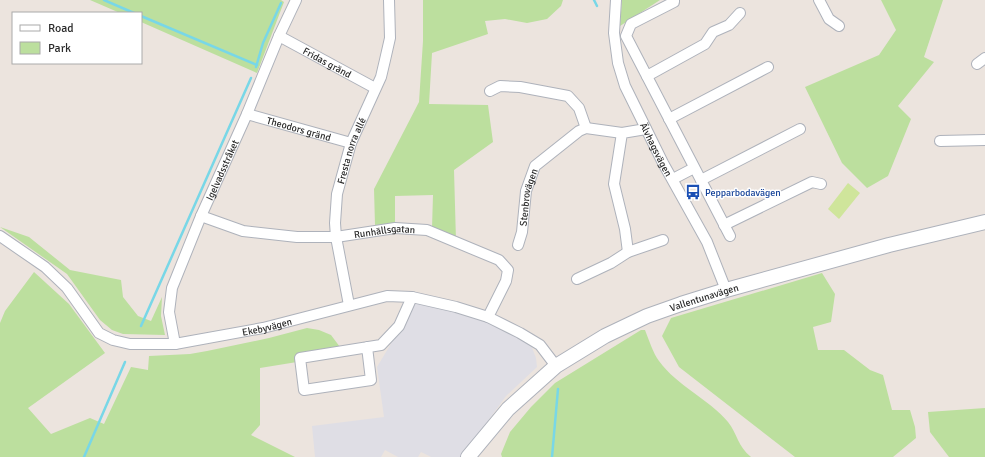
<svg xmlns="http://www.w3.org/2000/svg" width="985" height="457" font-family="Signika,sans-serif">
<rect width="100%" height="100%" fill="#ece4de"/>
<!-- industrial -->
<path fill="#dfdee5" d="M416 302 456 310 493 323 531 345 536 358 537 367 506 396 462 457H431L421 452 418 457H398L385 450 381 457H315L312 426 384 417 377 367Z"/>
<!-- green -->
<g fill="#bcdf9e">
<path d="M90 0H281L284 2 257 73 141 22V13H120Z"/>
<path d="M423 0H563L561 6 547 19 527 23 505 19 485 21 488 34 432 53 429 104 488 105 493 142 454 170 456 241 432 228 433 195 395 196V224L375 225 374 189 419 102 423 41Z"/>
<path d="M622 0H660L620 26Z"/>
<path d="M881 0H943L924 57 934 62 898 106 911 119 888 176 867 188 842 163 805 87 879 55 896 30Z"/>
<path d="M0 227 29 237 70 270 121 280 123 297 138 316 151 321 162 297 161 316 165 335 123 334 112 330 100 320 67 274Z"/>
<path d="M34 272 69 304 105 353 28 408 51 434 90 418 104 424 131 367 148 370 149 356 190 354 207 351 269 338 307 328 319 330 331 335 340 347 296 355 297 362 260 368V425L251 435 295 457H0V323L5 311Z"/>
<path d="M822 273 835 294 831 322 813 327 818 350H844L870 370 883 375 892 410H910L915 427 916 438 893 457H795L679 367 662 336 671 318Z"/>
<path d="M641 330H645C649 340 653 353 659 361 677 386 709 399 728 422 737 433 738 447 751 457H502L501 454 510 432 531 407 555 383Z"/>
<path d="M985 408V457H949L930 432 928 412Z"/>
</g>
<!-- pitch -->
<path fill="#cfe59b" d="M848 183 860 193 839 219 828 209Z"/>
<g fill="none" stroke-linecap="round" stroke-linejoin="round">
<!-- stream -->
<g stroke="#78d7e7" stroke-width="2.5">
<path d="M104 0 134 13"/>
<path d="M594 0 597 6"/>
<path d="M141 16 257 65"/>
<path d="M256 67 263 43 281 3"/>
<path d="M141 326 251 78"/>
<path d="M84 457 125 362"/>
<path d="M552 457 558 389"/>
</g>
<defs>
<g id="minor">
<path id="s1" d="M616 0 614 33 618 63 625 86 663 163 707 242 726 290"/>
<path d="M674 0V2L631 24 626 36 730 236"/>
<path d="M819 0 829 19 839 26"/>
<path id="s2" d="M279 36 375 88"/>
<path d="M977 64 985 58"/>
<path d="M647 76 705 44 713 32 729 25 740 13"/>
<path d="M490 91 500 86 520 87 568 96 579 108 586 128"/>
<path id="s3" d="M247 114 351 143"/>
<path d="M669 119 768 67"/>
<path d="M940 141 985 140"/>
<path d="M673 179 694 168"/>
<path d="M701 180 800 129"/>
<path id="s4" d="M201 216 243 231 297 237H336L395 228 427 230 499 260 508 270 506 281 488 317"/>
<path d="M724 225 812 182 821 184"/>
<path id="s5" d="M0 236 45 267 67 288 99 333 113 340 130 344H175L263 328 387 296 412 297 456 307 488 317 520 333 540 345 556 366"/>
<path id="s6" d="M518 245 522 232 526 191 535 166 579 131 586 128 622 133"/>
<path d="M628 252 625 229 614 184 622 133 646 129"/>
<path d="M577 279 611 263 628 252 663 240"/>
<path id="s7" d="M349 305 336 237 335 223 337 194 351 143 381 77 385 60 390 38 389 0"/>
<path id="s8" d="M175 344 169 312 172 288 201 216 247 114 279 36 296 0"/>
<path d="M367 347 371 380 304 390 300 358 381 345 399 326 412 297"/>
</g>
<g id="secondary">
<path id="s9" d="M468 457 508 409 556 366 605 336 647 316 681 304 726 290 889 245 985 222"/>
</g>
</defs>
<!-- minor casing -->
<use href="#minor" stroke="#aeb2bb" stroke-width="12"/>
<!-- secondary casing -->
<use href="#secondary" stroke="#aeb2bb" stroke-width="16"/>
<!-- minor -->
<use href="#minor" stroke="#fff" stroke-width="10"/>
<!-- secondary -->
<use href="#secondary" stroke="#fff" stroke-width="14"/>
</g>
<!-- icons -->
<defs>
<symbol id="bus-bare" viewBox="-9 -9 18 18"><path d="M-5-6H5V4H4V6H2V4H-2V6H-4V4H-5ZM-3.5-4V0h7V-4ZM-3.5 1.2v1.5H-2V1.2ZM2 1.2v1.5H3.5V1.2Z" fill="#1a4fb4" stroke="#fff" stroke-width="2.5" paint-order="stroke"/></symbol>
</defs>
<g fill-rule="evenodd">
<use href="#bus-bare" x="682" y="181" width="22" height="22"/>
</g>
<g text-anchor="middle" stroke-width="3" stroke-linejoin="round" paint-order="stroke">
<!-- street labels -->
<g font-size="10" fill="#2b2b2b" stroke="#fff">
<text dy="4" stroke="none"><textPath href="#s2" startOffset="55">Fridas gränd</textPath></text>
<text dy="4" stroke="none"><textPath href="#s3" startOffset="54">Theodors gränd</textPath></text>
<text dy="4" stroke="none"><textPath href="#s1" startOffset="158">Älvhagsvägen</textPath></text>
<text dy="4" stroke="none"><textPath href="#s7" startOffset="158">Fresta norra allé</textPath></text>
<text dy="4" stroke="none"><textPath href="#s8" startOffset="185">Igelvadsstråket</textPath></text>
<text dy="4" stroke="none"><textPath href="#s6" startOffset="49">Stenbrovägen</textPath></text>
<text dy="4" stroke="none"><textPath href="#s4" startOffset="187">Runhällsgatan</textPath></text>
<text dy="4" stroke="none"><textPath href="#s9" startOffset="291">Vallentunavägen</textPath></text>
<text dy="4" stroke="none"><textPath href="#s5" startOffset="312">Ekebyvägen</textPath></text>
</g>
<!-- transit labels -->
<g font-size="10" fill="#164399" stroke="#fff" text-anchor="start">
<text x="705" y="196">Pepparbodavägen</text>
</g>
</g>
<!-- legend -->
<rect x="12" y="12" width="130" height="52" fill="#ffffff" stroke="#aaaaaa"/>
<rect x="20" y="25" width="20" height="6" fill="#ffffff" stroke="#aaaaaa"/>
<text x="48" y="32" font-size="12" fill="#2b2b2b">Road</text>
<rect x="20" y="42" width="20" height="12" fill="#bcdf9e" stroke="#aaaaaa"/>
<text x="48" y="52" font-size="12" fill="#2b2b2b">Park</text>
</svg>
